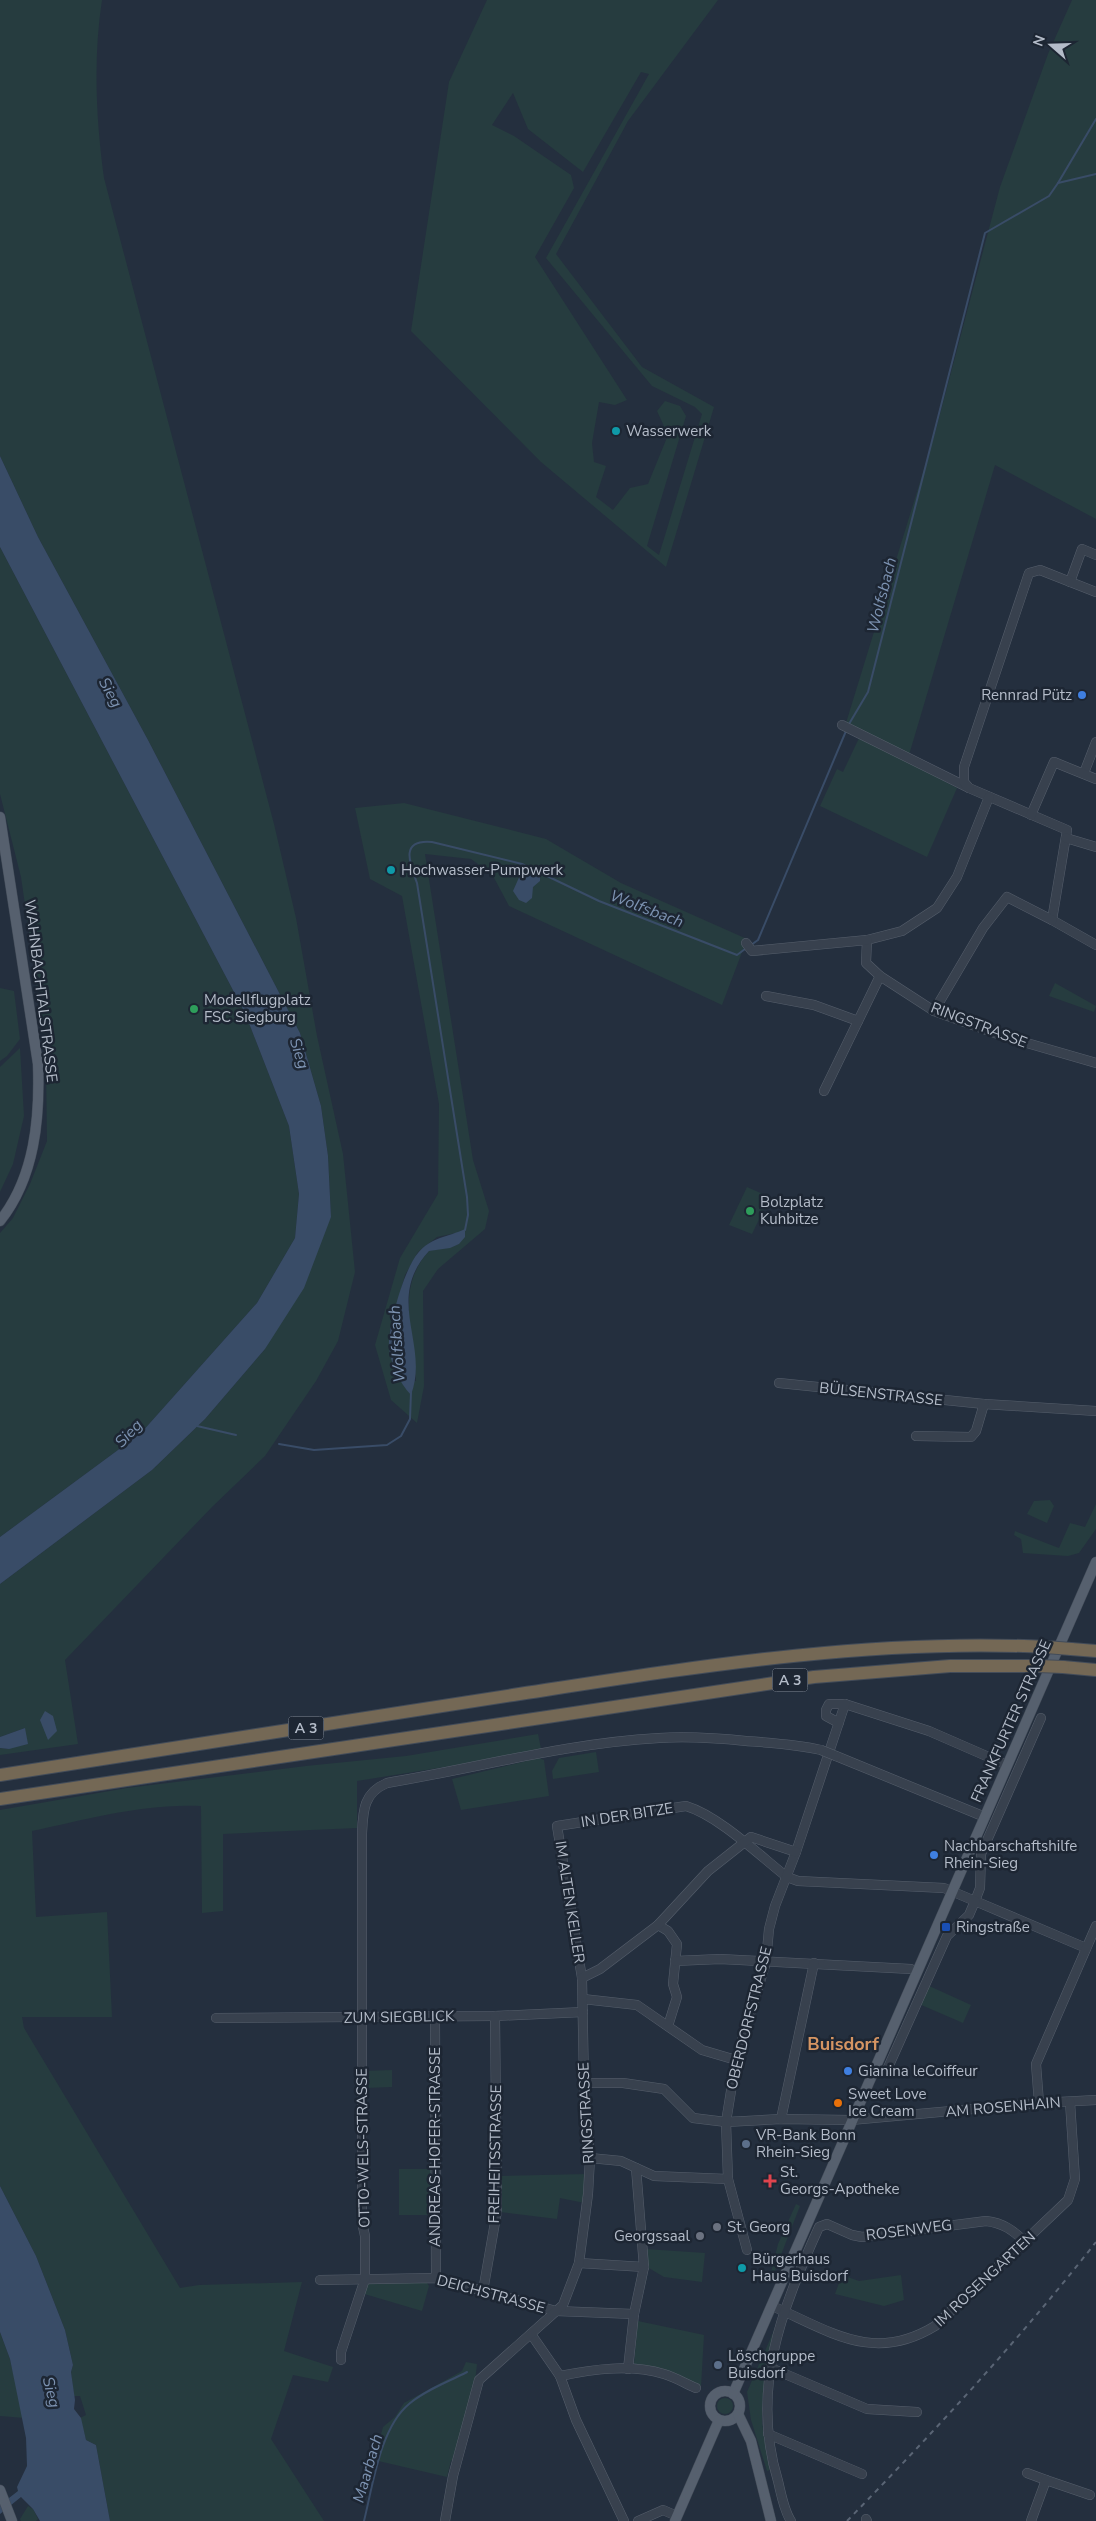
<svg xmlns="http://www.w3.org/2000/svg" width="1096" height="2521" font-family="'Nunito Sans',sans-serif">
<rect width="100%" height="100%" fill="#242f3e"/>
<!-- green -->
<g fill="#263c3f" fill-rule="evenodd">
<path d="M0 0H102C93 59 96 119 104 178L274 824 296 918 317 1036 343 1154 355 1272 338 1341 316 1381 265 1456 212 1507 65 1660 78 1744 0 1755V1748L9 1749 25 1728 0 1737V1584L152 1470 205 1419 265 1349 331 1217 328 1156 321 1106 300 1033 148 740 38 537 0 456Z"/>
<path d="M487 0H718L628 121 556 254 642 367 714 407 666 567 541 462 411 331 449 82ZM641 72 649 74 546 258 652 386 695 407 702 414 659 555 647 546 686 416 680 406 665 401 657 411 668 435 648 484 630 488 613 510 596 497 606 466 594 462 592 443 599 402 615 405 627 400 535 257 574 188 571 175 514 136 492 125 513 93 528 129 583 172Z"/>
<path d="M1072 0H1096V519L995 465 909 755 846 723 935 433 1000 187 1048 54Z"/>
<path d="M0 547 245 1013 289 1126 299 1194 295 1238 257 1303 141 1433 0 1537V1233L13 1218 30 1184 47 1141 46 1065 40 1009 21 877 0 794Z"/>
<path d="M860 736 957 788 927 857 820 806 837 769 843 772Z"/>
<path d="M404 803 546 839 621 883 747 939 722 1005 509 906 492 874 471 859 425 854 473 1160 489 1211 485 1229 438 1269 423 1291 424 1386 417 1423 391 1400 375 1345 400 1258 438 1194 439 1104 402 896 370 879 355 808ZM456 1233 459 1244 429 1251C395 1288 413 1335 416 1381L400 1382 389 1348 390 1330 405 1275 418 1252 437 1237Z"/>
<path d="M1055 983 1096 1006 1094 1012 1049 996Z"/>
<path d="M0 988 14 991 20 1039 7 1056 0 1061Z"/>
<path d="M20 1048 24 1116 13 1164 0 1192V1067Z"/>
<path d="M747 1187 770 1197 752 1234 729 1225Z"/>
<path d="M1050 1500 1054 1506 1047 1523 1027 1514 1034 1501Z"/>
<path d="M1096 1504V1529L1079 1553 1068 1556 1023 1553 1021 1539 1014 1535 1015 1531 1059 1548 1070 1523 1085 1527Z"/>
<path d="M538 1734 541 1749 451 1766 357 1781V1828L223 1834V1911L202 1913 201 1806C144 1803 88 1819 32 1831L36 1917 107 1912 112 2017H22L24 2028 180 2288 199 2285 302 2282 284 2351 333 2367 328 2382 293 2375 271 2439 324 2521H110L96 2445 86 2440 80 2418 86 2415 80 2396H74L71 2372 73 2365 65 2330 36 2256 0 2186V1810L127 1788 306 1766 406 1756Z"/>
<path d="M596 1752 599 1772 553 1779 552 1771 559 1758Z"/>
<path d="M539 1758 544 1760 549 1796 461 1810 452 1779Z"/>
<path d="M927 1985 971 2005 963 2023 919 2004Z"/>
<path d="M392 2070V2087L365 2088 364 2071Z"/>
<path d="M399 2169H431L432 2215H399Z"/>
<path d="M587 2174 585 2203 560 2198 557 2219 500 2212 501 2176Z"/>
<path d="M796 2204 800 2206 774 2273 771 2272 778 2244Z"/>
<path d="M645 2249 705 2253 702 2282 664 2277 647 2267Z"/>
<path d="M842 2275 859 2281 901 2275 904 2300 884 2306 835 2294Z"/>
<path d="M367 2283H427L429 2286 422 2311 361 2293Z"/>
<path d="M638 2321 704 2335 701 2387 688 2381 636 2367 634 2364Z"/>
<path d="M778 2321C770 2352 762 2384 762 2416 762 2434 768 2453 770 2470L767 2471 751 2420 747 2392Z"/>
<path d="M0 2332 10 2359 24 2418 0 2416Z"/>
<path d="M466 2362 477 2364 475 2382 454 2460 451 2461 447 2477 374 2460 383 2427 395 2417 404 2403 462 2371Z"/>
<circle cx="725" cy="2406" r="8"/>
<path d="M28 2506 33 2509 38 2519 36 2521H21L20 2519Z"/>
</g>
<!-- water -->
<g fill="#394c67">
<path d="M0 456 38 537 148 740 300 1033 321 1106 328 1156 331 1217 304 1288 265 1349 205 1419 152 1470 0 1584V1537L141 1433 257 1303 295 1238 299 1194 289 1126 245 1013 0 547Z"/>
<path d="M529 869 540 875V881L533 887 532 898 526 903 519 900 513 891 521 873Z"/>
<path d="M465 1229V1237L459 1244 450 1248 429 1251C384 1300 430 1344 411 1395 399 1382 391 1365 389 1347 388 1326 404 1269 418 1253 431 1237 448 1237 465 1229Z"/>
<path d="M45 1711 53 1716 57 1731 48 1740 40 1720Z"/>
<path d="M25 1728 28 1744 9 1749 0 1748V1737Z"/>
<path d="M0 2186 36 2256 65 2330 73 2365 71 2372 75 2400 74 2409 81 2418 86 2440 96 2445 110 2521H40L33 2509 21 2497 0 2514V2505L18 2491 17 2487 27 2466 26 2438 10 2359 0 2332Z"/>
</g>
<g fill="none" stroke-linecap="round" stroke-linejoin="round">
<!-- stream -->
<g stroke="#394c67" stroke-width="2">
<path d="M1058 183 1096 119"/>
<path d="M849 724 868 692 985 233 1049 196 1058 183 1096 174"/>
<path d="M751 945 758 940 846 731"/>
<path d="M465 1230 468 1215 467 1197 417 883C410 864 399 839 432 842L522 864 599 901 737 955 745 949"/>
<path d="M197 1426 236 1435"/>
<path d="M279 1444 314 1450 387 1445 401 1436 410 1419 411 1392"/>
<path d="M364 2521C373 2485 380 2428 409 2404 425 2390 448 2382 467 2372"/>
</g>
<defs>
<g id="minor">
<path d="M1070 582 1082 549 1096 555"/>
<path d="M842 725 969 788 1067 830 1052 920 1096 945"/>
<path d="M1084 773 1096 742"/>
<path d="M969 788 964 782V767L1029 573 1040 570 1096 592"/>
<path d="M989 797 957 877 937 908 902 931 867 940 866 963 880 976 934 1011 1006 1037 1096 1063"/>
<path d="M1031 815 1054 762 1096 779"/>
<path d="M1066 838 1096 847"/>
<path d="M746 943 752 951 867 940"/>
<path d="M766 996 814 1005 858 1021"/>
<path d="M934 1011 983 928 1007 897 1052 920"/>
<path d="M824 1091 880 976"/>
<path d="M779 1383 984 1404 1096 1411"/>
<path d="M916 1436 971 1437 976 1431 984 1404"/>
<path d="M845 1704 929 1731 1007 1765"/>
<path d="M1041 1718 981 1854 980 1888 975 1901 1086 1948"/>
<path d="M836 1756 985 1817"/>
<path d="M658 1925 668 1931 677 1944 673 1984 677 1997 668 2026"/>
<path d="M675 1961 720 1959 911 1969"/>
<path d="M582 1978 557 1826 686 1806C719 1816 759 1855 787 1877L798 1881 944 1888 975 1901 969 1915 947 1936 886 2072"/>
<path d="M583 1999 637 2005 702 2050 736 2060"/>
<path d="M435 2017 436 2278"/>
<path d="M216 2018 495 2016 583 2012"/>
<path d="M584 2083H623L664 2089 693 2118 726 2122 781 2119 851 2120 1039 2103 1096 2100"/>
<path d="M1039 2103 1036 2064 1096 1926"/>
<path d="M781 2119 814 1963"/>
<path d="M590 2158 621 2161 654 2176 728 2179"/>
<path d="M747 2250 728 2179 726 2122 736 2060 766 1962 769 1929 775 1906 796 1852 845 1704H829L826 1710V1716L839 1723"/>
<path d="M579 2263 644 2267"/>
<path d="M320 2280 436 2278 556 2311 634 2314"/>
<path d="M483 2291 497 2211 495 2016"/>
<path d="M772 2306C830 2331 873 2364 935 2326L1068 2200 1075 2179 1070 2102"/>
<path d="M531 2334 560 2376 576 2420 624 2521"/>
<path d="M341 2360V2352L365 2279V2236L362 2222V1834C363 1811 363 1793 387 1783 477 1768 567 1743 659 1738 688 1736 717 1738 746 1741 772 1743 796 1744 821 1750"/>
<path d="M771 2368 867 2409 917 2412"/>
<path d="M628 2369 634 2314 644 2267 636 2168"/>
<path d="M560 2376C594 2369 630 2364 664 2374 675 2377 686 2384 696 2388"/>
<path d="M768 2434 862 2474"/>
<path d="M1027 2473 1046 2480"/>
<path d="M866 2519 867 2521"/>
<path d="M445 2521 453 2476 479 2380 563 2305 579 2263 588 2194 590 2158 584 2083 582 1978 600 1969 658 1925 708 1871 751 1837 796 1852"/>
<path d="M638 2521 663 2510 677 2516"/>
<path d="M791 2521C784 2511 781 2493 778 2481 750 2389 781 2311 819 2227L827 2224 852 2235 862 2237 986 2221C1003 2223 1013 2230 1025 2242"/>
<path d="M1031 2521 1046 2480 1090 2495"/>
</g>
<g id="major">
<path d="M0 817 38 1064C40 1118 35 1177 0 1221"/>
<circle cx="725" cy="2406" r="15"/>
<path d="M733 2394 1096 1562"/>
<path d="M738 2414 751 2441 771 2521"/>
<path d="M0 2490 12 2521"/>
<path d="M675 2521 719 2420"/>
</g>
<g id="highway">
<path d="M1071 1649 1096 1651"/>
<path d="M1063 1667 1096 1670"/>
<path d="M0 1775C171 1748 342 1722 513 1695 689 1668 867 1638 1046 1647"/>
<path d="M0 1799 814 1677 950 1666H1038"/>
</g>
</defs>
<!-- minor casing -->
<use href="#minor" stroke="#565f6c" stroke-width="10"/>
<!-- major casing -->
<use href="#major" stroke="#414a57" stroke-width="11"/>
<!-- highway casing -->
<use href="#highway" stroke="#434c59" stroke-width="14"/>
<!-- minor -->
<use href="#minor" stroke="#38414e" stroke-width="9"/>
<!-- major -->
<use href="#major" stroke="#56606e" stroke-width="10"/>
<!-- highway -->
<use href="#highway" stroke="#746855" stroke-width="12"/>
<!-- rail -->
<path stroke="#5a6575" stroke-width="2" stroke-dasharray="5 5" stroke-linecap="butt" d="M847 2521C934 2432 1019 2340 1096 2242"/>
<defs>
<path id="minor-bridge" d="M821 1750 836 1756"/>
<g id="highway-bridge">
<path d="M1046 1647 1071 1649"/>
<path d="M1038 1666 1063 1667"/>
</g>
</defs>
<!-- minor-bridge casing -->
<use href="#minor-bridge" stroke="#565f6c" stroke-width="10" stroke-linecap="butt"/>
<!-- highway-bridge casing -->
<use href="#highway-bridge" stroke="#434c59" stroke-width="14" stroke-linecap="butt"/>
<!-- minor-bridge -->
<use href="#minor-bridge" stroke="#38414e" stroke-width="9"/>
<!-- highway-bridge -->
<use href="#highway-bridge" stroke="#746855" stroke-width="12"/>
</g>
<!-- markers -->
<g fill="#0f9aa8" stroke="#1d2633" stroke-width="2">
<circle cx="616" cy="431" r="5"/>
<circle cx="391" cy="870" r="5"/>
<circle cx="742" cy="2268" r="5"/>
</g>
<g fill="#3f7fe0" stroke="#1d2633" stroke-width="2">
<circle cx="1082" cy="695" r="5"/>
<circle cx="934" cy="1855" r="5"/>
<circle cx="848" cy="2071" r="5"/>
</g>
<g fill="#2e9e5b" stroke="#1d2633" stroke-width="2">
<circle cx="194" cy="1009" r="5"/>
<circle cx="750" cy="1211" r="5"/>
</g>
<rect fill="#1a4fb4" stroke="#1d2633" stroke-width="2" x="941" y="1922" width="10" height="10" rx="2.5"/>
<circle fill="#e8710a" stroke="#1d2633" stroke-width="2" cx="838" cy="2103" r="5"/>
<g fill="#5c6f8a" stroke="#1d2633" stroke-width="2">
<circle cx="746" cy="2144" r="5"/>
<circle cx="718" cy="2365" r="5"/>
</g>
<path fill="#e0444e" stroke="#1d2633" stroke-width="2" d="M767.5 2173.5h5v5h5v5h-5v5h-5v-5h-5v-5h5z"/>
<g fill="#6b7280" stroke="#1d2633" stroke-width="2">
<circle cx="717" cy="2227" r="5"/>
<circle cx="700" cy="2236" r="5"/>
</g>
<g text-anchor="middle" stroke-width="5" stroke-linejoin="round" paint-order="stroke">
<!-- shield labels -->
<g fill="#1d2633" stroke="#878f9c" stroke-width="1">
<rect x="772.5" y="1668.5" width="35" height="23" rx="4"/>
<rect x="288.5" y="1716.5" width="35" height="23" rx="4"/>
</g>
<g font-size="14" font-weight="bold" fill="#b4bcc9">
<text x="790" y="1685">A 3</text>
<text x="306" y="1733">A 3</text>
</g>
<!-- poi labels -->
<g font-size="15" fill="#b4bcc9" stroke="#1d2633" text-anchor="start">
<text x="626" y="436">Wasserwerk</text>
<text x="1072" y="700" text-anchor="end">Rennrad Pütz</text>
<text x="401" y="875">Hochwasser-Pumpwerk</text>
<text x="204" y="1005">Modellflugplatz<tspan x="204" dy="17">FSC Siegburg</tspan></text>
<text x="760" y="1207">Bolzplatz<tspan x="760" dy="17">Kuhbitze</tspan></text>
<text x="944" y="1851">Nachbarschaftshilfe<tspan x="944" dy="17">Rhein-Sieg</tspan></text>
<text x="956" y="1932">Ringstraße</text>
<text x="858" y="2076">Gianina leCoiffeur</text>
<text x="848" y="2099">Sweet Love<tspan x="848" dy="17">Ice Cream</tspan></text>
<text x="756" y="2140">VR-Bank Bonn<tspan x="756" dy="17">Rhein-Sieg</tspan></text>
<text x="780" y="2177">St.<tspan x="780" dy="17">Georgs-Apotheke</tspan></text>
<text x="727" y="2232">St. Georg</text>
<text x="690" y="2241" text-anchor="end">Georgssaal</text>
<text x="752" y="2264">Bürgerhaus<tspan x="752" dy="17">Haus Buisdorf</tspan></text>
<text x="728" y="2361">Löschgruppe<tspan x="728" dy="17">Buisdorf</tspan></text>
</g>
<!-- street labels -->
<g font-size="15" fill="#b4bcc9" stroke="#1d2633">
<text transform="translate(41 991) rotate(83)" y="5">WAHNBACHTALSTRASSE</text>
<text transform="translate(979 1025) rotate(21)" y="5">RINGSTRASSE</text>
<text transform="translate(881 1394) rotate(6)" y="5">BÜLSENSTRASSE</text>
<text transform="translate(1011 1721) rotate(-66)" y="5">FRANKFURTER STRASSE</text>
<text transform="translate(627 1815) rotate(-9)" y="5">IN DER BITZE</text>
<text transform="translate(570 1902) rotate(81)" y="5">IM ALTEN KELLER</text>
<text transform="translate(399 2017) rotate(-1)" y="5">ZUM SIEGBLICK</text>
<text transform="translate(749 2018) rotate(-76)" y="5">OBERDORFSTRASSE</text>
<text transform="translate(1003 2107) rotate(-5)" y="5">AM ROSENHAIN</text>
<text transform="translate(586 2113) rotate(-93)" y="5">RINGSTRASSE</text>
<text transform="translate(435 2147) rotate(-90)" y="5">ANDREAS-HOFER-STRASSE</text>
<text transform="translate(363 2148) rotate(-91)" y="5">OTTO-WELS-STRASSE</text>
<text transform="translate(495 2154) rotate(-89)" y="5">FREIHEITSSTRASSE</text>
<text transform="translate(909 2230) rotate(-7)" y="5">ROSENWEG</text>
<text transform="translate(985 2279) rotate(-43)" y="5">IM ROSENGARTEN</text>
<text transform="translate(491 2294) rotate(15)" y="5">DEICHSTRASSE</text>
</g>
<!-- water labels -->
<g font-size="16" font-style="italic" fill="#7c92b1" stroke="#1d2633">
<text transform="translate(881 595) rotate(-76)" y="6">Wolfsbach</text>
<text transform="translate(111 692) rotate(61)" y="6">Sieg</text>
<text transform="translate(647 908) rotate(21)" y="6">Wolfsbach</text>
<text transform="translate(300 1053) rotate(72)" y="6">Sieg</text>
<text transform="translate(396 1344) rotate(-94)" y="6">Wolfsbach</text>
<text transform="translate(128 1433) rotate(-46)" y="6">Sieg</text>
<text transform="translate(52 2392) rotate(76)" y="6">Sieg</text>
<text transform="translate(367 2468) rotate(-74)" y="6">Maarbach</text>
</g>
<!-- quarter labels -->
<g font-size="18" font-weight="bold" fill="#d59563" stroke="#1d2633">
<text x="843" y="2050">Buisdorf</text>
</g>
</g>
<!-- north arrow -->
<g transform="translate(1051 45) rotate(290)" stroke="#1d2633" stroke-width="4" paint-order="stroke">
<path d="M0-4L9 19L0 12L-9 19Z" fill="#b4bcc9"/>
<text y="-8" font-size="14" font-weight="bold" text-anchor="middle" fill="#b4bcc9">N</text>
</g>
</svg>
